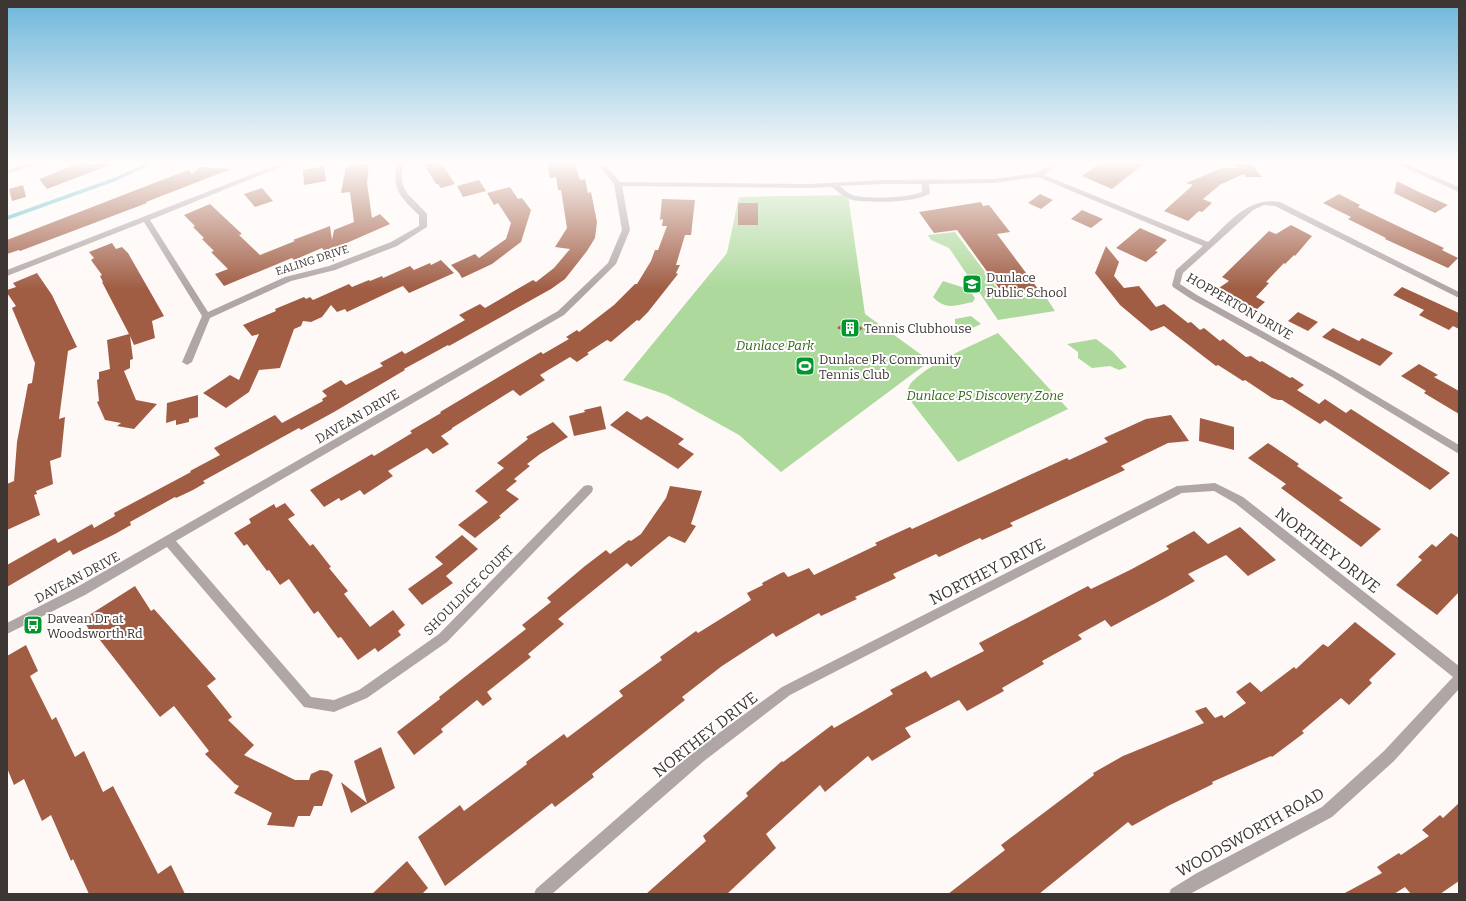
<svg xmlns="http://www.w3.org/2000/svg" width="1466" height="901" font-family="Bitter,serif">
<rect width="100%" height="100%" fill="#fef9f7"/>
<!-- green -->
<g fill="#add99c">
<path d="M848 195 865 314 930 361 781 472 739 435 667 395 623 380 727 253 739 197Z"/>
<path d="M955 232 1003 296 1042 291 1055 311 998 320 949 248 931 240 928 235Z"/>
<path d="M943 281 968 289 975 298 973 302C956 305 946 311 933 297Z"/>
<path d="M971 316 981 324 964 332 955 327V319Z"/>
<path d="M998 333 1068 409 958 462 906 395C908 390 909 384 913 381 932 362 973 345 998 333Z"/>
<path d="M1096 339 1112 351 1127 367 1119 370 1110 366 1092 368 1078 358V352L1067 344Z"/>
</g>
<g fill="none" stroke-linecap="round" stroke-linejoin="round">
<!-- stream -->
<path stroke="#54bac5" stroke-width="3.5" d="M7 218 116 179 150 163"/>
</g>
<!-- building -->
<g fill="#a05d44">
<path d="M80 163 112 164 47 189 39 179Z"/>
<path d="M423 163H441L455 184 441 188 438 184H436Z"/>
<path d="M547 163H575L580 180 585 179 588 193 591 192 597 222 595 238 587 251 565 279 551 289 449 346 448 345 404 369 405 370 334 412 301 430 299 428 203 481 205 483 193 490 176 498 175 497 130 522 131 525 115 534 73 555 70 550 7 587V565L55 538 58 543 92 524 94 528 115 516 114 513 191 472 190 471 220 455 214 448 275 415 282 423 323 401 322 399 327 396 322 391 341 380 346 385 383 366 380 363 402 351 405 354 465 320 459 315 480 304 485 308 533 280 536 282 554 268 570 249 555 247 567 228 561 190H558L556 177 550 178Z"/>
<path d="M1100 163H1145L1112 189 1082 176Z"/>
<path d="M1250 163 1253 167H1258L1255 169 1262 177H1246L1244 174 1221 184 1203 199 1212 203 1202 212 1199 211 1188 221 1164 211 1193 185 1186 183 1222 168H1238L1235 164Z"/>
<path d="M369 164 367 183 372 218 380 214 390 224 333 249 334 262 322 248 294 260 292 258 224 286 215 274 228 269 211 252 214 251 202 239 204 238 193 227 195 226 184 215 210 204 242 234 239 235 260 255 295 241 293 240 330 226 332 240 334 230 354 222 350 192 341 193 346 166Z"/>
<path d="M324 166 326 181 304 185 303 170Z"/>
<path d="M200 167 231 169 146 202 147 203 20 251 19 250 7 254V240L162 180 189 170 192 174Z"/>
<path d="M479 180 486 191 463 197 457 186Z"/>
<path d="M1397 181 1419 192 1448 205 1435 213 1394 193Z"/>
<path d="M23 185 26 197 12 201 9 189Z"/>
<path d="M510 187 518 199 522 198 531 210 521 242 492 264 462 278 459 273 451 265 475 254 479 258 506 239 511 223 498 203 494 205 487 193Z"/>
<path d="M262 188 273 201 255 207 244 194Z"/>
<path d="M1040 194 1053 200 1041 209 1028 203Z"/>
<path d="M1339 194 1360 205 1358 207 1444 248 1442 250 1458 258 1448 268 1385 239 1386 238 1348 219 1351 217 1323 203Z"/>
<path d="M662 199 695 200 691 235H685L676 265H680L676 273 678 274 648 312 639 321 637 320 611 342 607 340 587 353 589 354 577 362 570 357 540 375 545 380 520 396 513 390 452 428V429L441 436 449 444 433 454 427 448 388 471 393 476 364 495 360 490 341 501 339 498 324 507 310 490 372 454 374 456 412 433 410 431 441 413 440 412 524 362 541 352 543 354 569 339 566 337 577 330 579 332 614 305 635 284H637L651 261 655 250H658L667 226H662L663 219 660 220Z"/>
<path d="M981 202 983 206 989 205 1010 232 997 234 1038 289 1017 292 1019 294 1004 295 957 230 934 233 919 212Z"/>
<rect x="738" y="203" width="20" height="22"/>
<path d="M1082 210 1103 219 1091 228 1071 219Z"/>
<path d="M1291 225 1312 236 1295 256 1294 255 1285 264 1284 263 1266 282 1269 283 1256 297 1265 302 1255 311 1216 290 1229 281 1222 277 1269 231 1276 234Z"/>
<path d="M1140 228 1167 240 1155 251 1158 252 1146 262 1116 248Z"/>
<path d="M112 243 116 249 122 247 128 253 164 316 152 321 155 338 134 345 130 336 133 359 130 360V368L124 371 136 400 157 404 134 429 117 426 121 423 105 420 97 402 99 401 97 380 99 379V372L110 369 107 340 129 334 102 282H103L100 276 102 275 91 260 94 258 89 252Z"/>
<path d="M1106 246 1119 262 1114 276 1124 288 1139 286 1156 307 1164 304 1188 323 1191 322 1200 330 1204 328 1220 341 1223 339 1246 357 1251 356 1260 362 1262 361 1290 378 1292 377 1304 385 1297 390 1319 404 1325 399 1346 413 1351 409 1450 473 1430 490 1325 420 1320 424 1282 400H1278L1272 398 1245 380 1243 381 1218 365 1216 366 1164 326 1151 331 1120 305 1095 273Z"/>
<path d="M441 260 454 273 409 293 403 286 396 289 347 312 345 309 337 312 331 305 322 317 311 322 303 321 301 326 294 329 280 368 259 370 249 392 226 408 203 393 230 375 239 380 259 334 252 336 243 325 276 311 275 309 304 297 306 299 310 297 313 300 349 284 352 287 369 280 370 281 382 276 383 278 410 266 414 270 430 263 431 265Z"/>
<path d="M37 273 52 295 77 347 68 351 59 419 65 417 61 457 50 461 53 484 36 491 37 494 34 495 40 515 7 530V484L14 481 17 442 28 384 32 383 35 363 12 308 16 306 7 293V290L16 287 13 283Z"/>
<path d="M1402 287 1459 313V329L1453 326 1449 330 1419 315 1424 310 1393 295Z"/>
<path d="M1298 312 1318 322 1308 331 1288 321Z"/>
<path d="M847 320 863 328 853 336 837 328Z"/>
<path d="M1333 328 1359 341 1362 338 1393 353 1380 366 1322 337Z"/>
<path d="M1419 364 1438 375 1434 377 1459 391V414L1424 393 1426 391 1401 376Z"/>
<path d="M198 395V417L189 419V422L176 425V420L166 423 167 403Z"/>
<path d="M601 406 606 429 574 436 569 416 585 412 584 410Z"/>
<path d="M627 411 641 420 647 416 684 439 678 444 694 454 678 469 610 425Z"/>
<path d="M1171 415 1189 441 1168 443 1121 466 1125 470 1010 523 1013 526 982 540 980 538 939 557 936 554 893 574 896 578 855 597 857 599 821 616 819 613 776 637 773 633 722 666 682 697 685 700 592 774 594 777 555 807 552 803 445 886 418 837 460 805 464 811 527 764 526 762 564 734 567 738 623 696 619 691 662 660 660 657 696 631 698 633 751 600 747 593 763 585 762 583 781 573 784 572 788 577 809 568 814 575 877 545 875 543 910 527 912 529 1067 458 1069 460 1108 442 1104 438 1146 419Z"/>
<path d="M1200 418 1234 427V450L1199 441Z"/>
<path d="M553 422 568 437 540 454 527 464 530 466 514 479 517 481 506 490 519 499 499 516 501 517 475 538 458 525 488 502 475 491 504 468 497 463 528 439 526 437Z"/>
<path d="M1268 443 1299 464 1297 466 1343 498 1339 500 1381 529 1361 547 1281 488 1286 484 1248 458Z"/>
<path d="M670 486 702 491 691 524 696 526 685 543 669 536 631 567 627 563 558 619 564 624 528 654 531 657 487 692 492 699 483 706 477 700 441 729 443 732 414 755 397 732 440 699 439 697 526 629 522 625 551 602 547 598 585 566 606 550 610 554 629 540 631 541 641 534 666 498Z"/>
<path d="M285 503 295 515 288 519 310 546 313 544 331 567 329 568 348 591 344 594 370 627 393 610 405 625 398 631 401 635 378 652 375 648 358 660 341 637 338 638 318 611 314 614 289 579 280 585 269 570 267 571 247 544 244 546 234 533 251 523 249 519 274 504 276 508Z"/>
<path d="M1240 527 1276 560 1248 576 1226 555 1188 574 1195 581 1165 598 1111 627 1105 620 1078 635 1082 639 1042 661 1044 664 1002 688 1004 691 967 711 959 700 905 728 911 737 872 761 868 756 825 792 820 785 766 834 776 848 727 894H646L706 841 703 836 748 796 746 793 782 761 783 762 832 725 834 728 893 694 890 690 926 671 931 678 984 651 979 643 1088 586 1091 589 1130 570 1169 549 1166 546 1194 531 1208 544Z"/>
<path d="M1451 533 1459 538V592L1437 615 1396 585 1422 560 1418 557 1432 544 1436 547Z"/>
<path d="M462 535 478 549 446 576 453 583 422 605 408 589 443 564 435 557Z"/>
<path d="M135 586 151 611 154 609 216 679 207 686 232 717 228 720 254 745 244 755 295 780H309L311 774 320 770 328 771 333 775 322 806H314L310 816H298L294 827 267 825 272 813 234 793 239 786 235 784 205 754 209 751 174 706 160 717 96 635 93 637 83 619Z"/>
<path d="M1355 622 1396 654 1369 680 1372 683 1349 705 1341 698 1302 731 1304 733 1272 757 1271 756 1212 782 1213 784 1168 806 1132 826 1128 822 1039 894H948L1005 850 1001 845 1094 775 1093 773 1123 756 1204 723 1195 711 1206 707 1215 718 1222 715 1224 718 1246 703 1236 692 1250 682 1261 692 1294 667 1296 669 1323 644 1328 647Z"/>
<path d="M26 645 38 671 30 676 52 720 56 717 75 757 84 751 103 792 113 786 158 874 171 865 185 894H89L73 859 71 861 51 815 42 821 24 779 14 785 7 768V656Z"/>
<path d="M381 747 395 788 351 813 341 782 367 803 354 761Z"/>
<path d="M1459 803V881L1440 894H1411L1405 887 1394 894H1343L1382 873 1377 867 1399 853 1401 855 1429 836 1422 830 1440 815 1443 818Z"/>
<path d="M407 861 428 888 422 894H372Z"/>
</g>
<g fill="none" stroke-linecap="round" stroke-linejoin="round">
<!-- minor -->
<g fill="#b1a6a6" fill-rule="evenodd">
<path d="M32 163H43L7 174V170Z"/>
<path d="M281 163H290L150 220 208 312 285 277 329 266 391 242 419 226V215C401 198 391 189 397 163H403C398 193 410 194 427 214V227L397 246 335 270 291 281 210 318 192 362 187 365 182 362 202 316 144 222 7 276V270Z"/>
<path d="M597 163H604L620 182 808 184 882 180 993 179 1037 173 1052 163H1060L1044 175 1208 242C1228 223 1249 196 1280 202L1459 292V298L1275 206 1264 205 1253 210 1183 273 1180 284 1197 295 1338 373 1459 445V454L1332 377 1191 299 1173 287 1172 285 1176 270 1203 246 1038 177 993 183 929 184 930 193C919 203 868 203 853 200 845 198 838 192 832 187L808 188 622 186 630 230 616 264 564 315 176 541 311 697 334 700 359 690 439 634 584 486 588 485 592 486 593 489 592 492 447 642 367 698 334 712 304 707 167 547 85 595 7 634V623L77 587 558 311 608 263 622 230 614 184ZM882 184H922V192C907 198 872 199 856 196 850 195 845 190 840 186Z"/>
<path d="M1395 163H1404L1459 187V192Z"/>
<path d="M1215 483 1243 497 1459 666V689L1394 761 1332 817 1190 894H1169L1171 889 1197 873 1322 807 1384 751 1453 677 1235 503 1214 491 1182 493 790 695 704 761 552 894H534L536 889 694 751 782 687 1177 486Z"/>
</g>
</g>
<!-- sky -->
<linearGradient id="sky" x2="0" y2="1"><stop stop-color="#6db6da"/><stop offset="0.56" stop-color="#fffcfb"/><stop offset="1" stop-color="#fffcfb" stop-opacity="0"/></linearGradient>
<rect width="1466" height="289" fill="url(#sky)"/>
<!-- icons -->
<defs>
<symbol id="school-square" viewBox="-11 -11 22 22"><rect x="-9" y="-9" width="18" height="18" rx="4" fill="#00972f" stroke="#fff"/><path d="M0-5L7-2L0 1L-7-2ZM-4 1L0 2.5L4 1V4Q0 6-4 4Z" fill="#fff"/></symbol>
<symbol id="building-square" viewBox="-11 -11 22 22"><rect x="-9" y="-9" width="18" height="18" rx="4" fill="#00972f" stroke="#fff"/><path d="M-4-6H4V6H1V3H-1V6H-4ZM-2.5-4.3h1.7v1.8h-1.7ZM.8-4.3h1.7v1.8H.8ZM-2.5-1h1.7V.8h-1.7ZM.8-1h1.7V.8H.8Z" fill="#fff"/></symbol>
<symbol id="stadium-square" viewBox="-11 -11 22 22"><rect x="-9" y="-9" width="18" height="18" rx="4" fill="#00972f" stroke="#fff"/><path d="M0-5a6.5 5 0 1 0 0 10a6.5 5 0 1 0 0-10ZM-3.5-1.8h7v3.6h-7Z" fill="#fff"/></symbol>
<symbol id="bus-square" viewBox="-11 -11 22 22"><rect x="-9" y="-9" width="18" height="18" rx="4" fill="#00972f" stroke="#fff"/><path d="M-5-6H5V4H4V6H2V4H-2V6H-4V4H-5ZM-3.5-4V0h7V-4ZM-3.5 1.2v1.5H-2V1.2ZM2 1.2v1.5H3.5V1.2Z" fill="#fff"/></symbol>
</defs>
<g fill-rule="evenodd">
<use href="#school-square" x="961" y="273" width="22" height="22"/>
<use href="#building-square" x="839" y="317" width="22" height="22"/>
<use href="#stadium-square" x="794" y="355" width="22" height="22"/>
<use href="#bus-square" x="22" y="614" width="22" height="22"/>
</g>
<g text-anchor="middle" stroke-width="4" stroke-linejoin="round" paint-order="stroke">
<!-- far-street labels -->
<g font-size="11" fill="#3e3633" stroke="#fff">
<text transform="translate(312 260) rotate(-18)" y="4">EALING DRIVE</text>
</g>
<!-- poi labels -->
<g font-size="13" fill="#3e3633" stroke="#fff" text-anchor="start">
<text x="986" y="282">Dunlace<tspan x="986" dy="15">Public School</tspan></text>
<text x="864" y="333">Tennis Clubhouse</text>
<text x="819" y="364">Dunlace Pk Community<tspan x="819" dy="15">Tennis Club</tspan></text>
<text x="47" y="623">Davean Dr at<tspan x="47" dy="15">Woodsworth Rd</tspan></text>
</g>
<!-- street labels -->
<g font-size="13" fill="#3e3633" stroke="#fff">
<text transform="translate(1240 306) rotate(30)" y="5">HOPPERTON DRIVE</text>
<text transform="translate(357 416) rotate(-30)" y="5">DAVEAN DRIVE</text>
<text transform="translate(77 577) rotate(-28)" y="5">DAVEAN DRIVE</text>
<text transform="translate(468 590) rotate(-45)" y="5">SHOULDICE COURT</text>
</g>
<!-- park labels -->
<g font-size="13" font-style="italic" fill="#316613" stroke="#fff">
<text x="775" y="350">Dunlace Park</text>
<text x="985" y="400">Dunlace PS Discovery Zone</text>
</g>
<!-- near-street labels -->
<g font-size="16" fill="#3e3633" stroke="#fff">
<text transform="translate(1328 550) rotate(38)" y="6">NORTHEY DRIVE</text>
<text transform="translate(987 571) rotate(-27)" y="6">NORTHEY DRIVE</text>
<text transform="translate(705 734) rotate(-38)" y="6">NORTHEY DRIVE</text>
<text transform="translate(1250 832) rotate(-29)" y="6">WOODSWORTH ROAD</text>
</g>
</g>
<!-- border -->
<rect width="1466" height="901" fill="none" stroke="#3e3633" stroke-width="16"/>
</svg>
